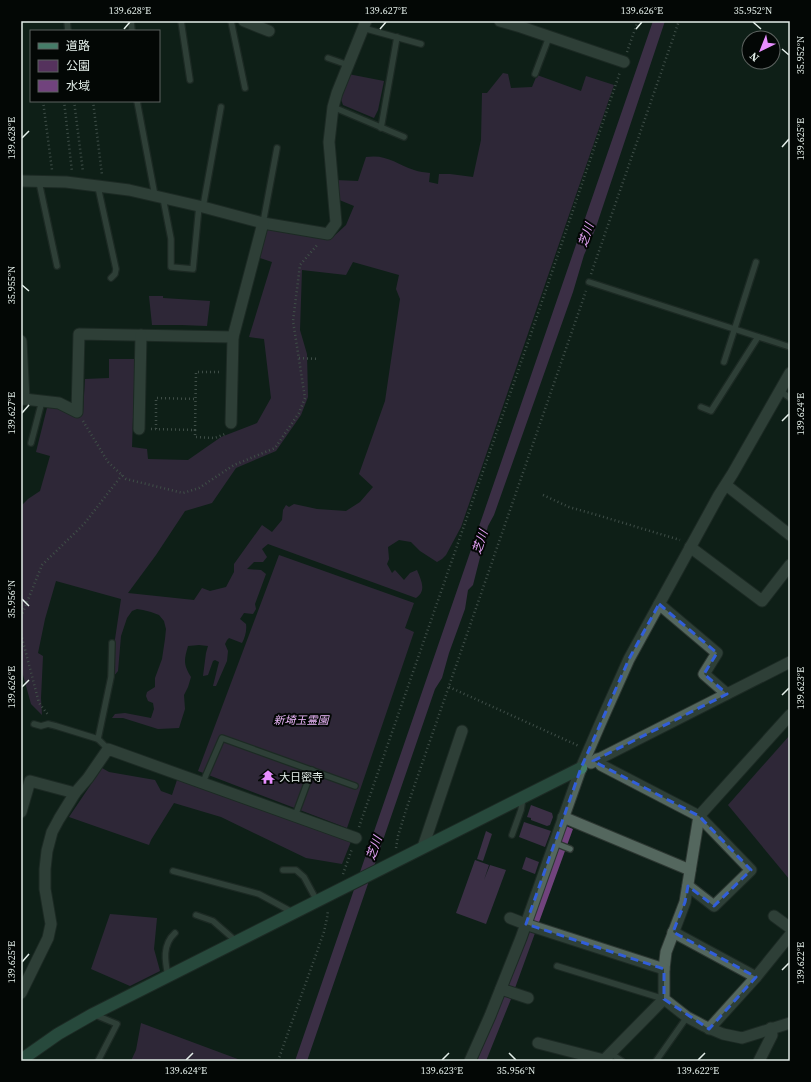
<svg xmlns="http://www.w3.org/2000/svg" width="811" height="1082" font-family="'Source Serif 4','Noto Sans JP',serif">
<rect width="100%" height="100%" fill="#0e1f18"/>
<!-- green -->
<g fill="#55325d" fill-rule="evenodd">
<path d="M503 73 508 74 511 88 532 87 537 75 581 91 586 76 614 85 461 527 446 555 442 559 437 562 420 551 411 542 399 540 388 547 389 559 387 564 392 573 395 570 404 580 410 573 417 570C421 580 427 591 416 598L268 544 262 549 267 557 263 562H254L247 569 261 570 266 574 255 604 256 609 253 614 244 613 240 619 246 624C247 630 245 638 242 643L229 638 227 640 225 644 228 651 227 661 216 686H213L219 662 215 660 213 661 208 675 203 676 206 653 208 646 199 645 188 646C184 660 183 664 191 677L188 687 184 695 185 709 179 728 158 729 123 718H112L115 714 125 713 151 718 154 709 153 703 148 701 146 696 147 692 155 687V678L162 659 165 639 166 629 164 621 159 615 151 612 143 610 137 609 132 611 127 618 121 636 118 671 113 677 114 646 121 599 56 581 45 619 38 653 43 656 41 698 42 715 31 704 21 668V506L28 499 40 491 50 456 36 452 48 404 75 415 83 413 85 379 109 378V359H135L132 447 147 449 148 459 188 460 221 437 257 423 271 398 264 339 249 337 272 262 260 258 267 227 333 237 346 225 354 206 337 199 335 180 358 181 366 157C387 154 396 164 414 170 419 172 425 172 430 173L429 182 438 184 439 174H450L473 177 481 140 482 93H487ZM353 262 399 275 396 289 400 299 385 401 359 474 373 487 360 502 346 511 317 509 294 504 289 507 286 505 283 510 282 520 272 532 262 525 234 564V572L226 587 210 591 202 588 194 600 128 593 156 555 185 511 212 503 236 468 276 451 301 415 308 397 307 354 300 330 302 270 346 275Z"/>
<path d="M348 74 384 81 378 110 374 118 343 105 340 96Z"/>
<path d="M149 296H163V298L210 301 207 326 182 325H152Z"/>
<path d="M279 555 414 603 405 628 414 632 347 828 198 771Z"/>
<path d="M790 735V880L728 805Z"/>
<path d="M102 768 109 772 155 780 161 791 172 795 178 777 352 839 342 864 306 858 221 817 174 803 151 840 149 845 69 817Z"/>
<path d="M110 914 157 918 154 949 160 971 130 986 91 969Z"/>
<path d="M141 1023 243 1061H131L136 1050Z"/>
</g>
<!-- water -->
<g fill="#71437d">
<path d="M653 21H665L595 230 584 255 573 292 494 515 488 526 473 585 468 590 465 609 449 653 442 678 435 689 307 1061H295Z"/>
<path d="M531 805 552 813 553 817 550 825 547 826 531 820V818L527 817Z"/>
<path d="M524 822 551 831 545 847 519 837Z"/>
<path d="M566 826 573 829 511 999 486 1061H477C508 983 539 906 566 826Z"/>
<path d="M486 831 492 834 483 861 477 859Z"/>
<path d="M526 857 539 862 535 874 522 869Z"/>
<path d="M475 860 489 865 484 880 490 865 506 870 486 924 456 913Z"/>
</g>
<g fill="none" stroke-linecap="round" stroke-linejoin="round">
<defs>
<g id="lane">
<path d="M67 21 68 31"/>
<path d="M131 21 132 31"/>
<path d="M181 21 190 80"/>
<path d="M231 21 245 88"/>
<path d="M363 28 421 44"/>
<path d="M328 58 348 65"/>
<path d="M535 74 549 37"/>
<path d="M137 101 155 196"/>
<path d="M333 107 404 137"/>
<path d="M381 128 397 37"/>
<path d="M39 182 57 266"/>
<path d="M98 187 116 269 115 274 111 278"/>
<path d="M163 198 171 239V267L193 269 199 206"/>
<path d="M203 207 221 107"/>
<path d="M263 223 277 148"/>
<path d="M589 282 790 347"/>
<path d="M724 362 756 262"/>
<path d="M780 391 790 398"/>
<path d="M701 407 711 411 758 337"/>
<path d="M31 443 42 401"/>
<path d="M34 724 41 726 48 724 56 726 98 739 108 749"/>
<path d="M98 739 111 677 112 643"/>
<path d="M203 782 222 738 355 786"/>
<path d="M295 816 312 770"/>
<path d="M512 835 521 810 523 798"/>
<path d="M555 843 570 849"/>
<path d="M283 870H296L304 877 317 901"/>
<path d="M173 871 259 894 294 913"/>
<path d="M196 915 213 921 237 942"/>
<path d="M557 966 664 999"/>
<path d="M168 976C165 961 162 945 175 933"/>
<path d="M93 1014 117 1024 98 1061"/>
<path d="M610 1053 622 1061"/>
<path d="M656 1061 687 1017"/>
</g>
<g id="street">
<path d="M244 21 269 31"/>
<path d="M500 21 521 27 624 62"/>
<path d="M21 181 66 182 129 190 203 207 263 223 328 234 336 223 329 142 333 107 337 93 366 21"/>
<path d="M21 341 24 399H21"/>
<path d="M24 399 59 403 77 412 79 334 233 337 263 223"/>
<path d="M231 423 233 337"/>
<path d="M139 429 141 335"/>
<path d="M726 485 790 535"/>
<path d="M690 547 762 601 790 565"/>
<path d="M659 604 717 653 704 674 727 694"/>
<path d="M790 715 699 816 685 902 666 952 664 969V999L687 1017 704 1026 723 1034 742 1038 790 1023"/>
<path d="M597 759 601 765 699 816 751 870 714 906 688 886"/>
<path d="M591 763 790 662"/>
<path d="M21 812 30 781 75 793"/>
<path d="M563 817 690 870"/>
<path d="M423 847 462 731"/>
<path d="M774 916 789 927 790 928"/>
<path d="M510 918 528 925 664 969"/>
<path d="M673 932 756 977"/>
<path d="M501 989 528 998"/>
<path d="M21 993 48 938 51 924 45 889V869L47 851 52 832 59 819 75 793 88 778 108 749 356 838"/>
<path d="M709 1029 756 977 790 935"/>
<path d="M538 1043 604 1060"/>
<path d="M470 1061 490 1016 521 938 581 768 600 724 629 659 719 495 733 473 790 373"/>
<path d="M603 1061 664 999"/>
<path d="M759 1061 772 1035 771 1028"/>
</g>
<path id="secondary" d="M21 1060 58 1034 93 1014 581 768"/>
</defs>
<!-- lane casing -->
<use href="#lane" stroke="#2d3732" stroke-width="8"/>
<!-- street casing -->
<use href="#street" stroke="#2d3732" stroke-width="13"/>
<!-- secondary casing -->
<use href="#secondary" stroke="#2d3732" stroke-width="14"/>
<!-- path -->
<g stroke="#7a8882" stroke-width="2.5" stroke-dasharray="1 3" stroke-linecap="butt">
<path d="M627 52 638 21"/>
<path d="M43 101 52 170"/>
<path d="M64 101 72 172"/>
<path d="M74 101 83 172"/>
<path d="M93 101 102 175"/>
<path d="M591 274 679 21"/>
<path d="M299 358 319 359"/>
<path d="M83 421 108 462 126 479 183 493 199 488 234 465 275 448 299 413 305 398 293 321 300 265 318 244"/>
<path d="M151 429 195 430 196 372H222"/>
<path d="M156 429V398L196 399"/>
<path d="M195 430V437L215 438 225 434"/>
<path d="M543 495 569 507 597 515 680 540"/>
<path d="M21 617 42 565 84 524 122 475"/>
<path d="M21 634 39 703 49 716"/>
<path d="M449 687 579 746"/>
<path d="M359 827 533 328 620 72"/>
<path d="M396 848 398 836 406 810 586 291"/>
<path d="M343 874 352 849"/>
<path d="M278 1061 324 932 327 918 328 910"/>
</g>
<!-- lane -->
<use href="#lane" stroke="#54675e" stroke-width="5.5"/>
<!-- street -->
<use href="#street" stroke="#54675e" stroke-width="11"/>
<!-- secondary -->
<use href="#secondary" stroke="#457c68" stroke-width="12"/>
</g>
<!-- marked area -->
<path d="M0 0H811V1082H0ZM659 604 717 653 704 674 727 694 593 761 699 816 751 870 714 906 688 886 685 902 673 932 756 977 709 1029 664 999V969L526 924 581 768 629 659Z" fill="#0e1f18" fill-opacity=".55" fill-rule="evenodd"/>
<path fill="none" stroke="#315eda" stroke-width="3" stroke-dasharray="8 5" stroke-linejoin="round" d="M659 604 717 653 704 674 727 694 593 761 699 816 751 870 714 906 688 886 685 902 673 932 756 977 709 1029 664 999V969L526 924 581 768 629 659Z"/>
<!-- ticks -->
<path fill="none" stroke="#e3eee9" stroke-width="1.5" d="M753 22 761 29M124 29 130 22M380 29 386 22M636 29 642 22M782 49 789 55M22 138 29 131M782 147 789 139M22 285 29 291M22 413 29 405M782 421 789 414M22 599 29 606M22 687 29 680M782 695 789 688M22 962 29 954M782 970 789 963M509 1053 516 1060M186 1060 193 1053M442 1060 449 1053M698 1060 705 1053"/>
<!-- icons -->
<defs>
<symbol id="temple-bare" viewBox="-9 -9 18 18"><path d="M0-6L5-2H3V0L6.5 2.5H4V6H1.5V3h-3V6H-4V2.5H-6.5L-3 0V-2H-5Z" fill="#e88eff" stroke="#030705" stroke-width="2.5" paint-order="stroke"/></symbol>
</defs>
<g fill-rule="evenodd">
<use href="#temple-bare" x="258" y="767" width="20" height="20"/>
</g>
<g text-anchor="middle" stroke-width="4" stroke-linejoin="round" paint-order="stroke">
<!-- park labels -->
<g font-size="11" font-style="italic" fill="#eeb8fc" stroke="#030705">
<text x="301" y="724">新埼玉霊園</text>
</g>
<!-- poi labels -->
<g font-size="11" fill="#e3eee9" stroke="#030705" text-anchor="start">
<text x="279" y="781">大日密寺</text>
</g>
<!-- water labels -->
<g font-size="12" font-style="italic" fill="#e5a2f6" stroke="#030705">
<text transform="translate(586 235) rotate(-71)" y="4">芝川</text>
<text transform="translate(480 542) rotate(-71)" y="4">芝川</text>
<text transform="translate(374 848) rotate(-70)" y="4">芝川</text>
</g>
</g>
<!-- border -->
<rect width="811" height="1082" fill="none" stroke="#030705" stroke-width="44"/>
<!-- legend -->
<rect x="30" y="30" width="130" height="72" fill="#030705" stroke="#5d6360"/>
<rect x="38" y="43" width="20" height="6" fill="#457c68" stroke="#5d6360"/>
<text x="66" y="50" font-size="12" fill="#e3eee9">道路</text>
<rect x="38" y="60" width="20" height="12" fill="#55325d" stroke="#5d6360"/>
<text x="66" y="70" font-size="12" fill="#e3eee9">公園</text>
<rect x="38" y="80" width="20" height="12" fill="#71437d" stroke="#5d6360"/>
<text x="66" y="90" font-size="12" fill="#e3eee9">水域</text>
<!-- north arrow -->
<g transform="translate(761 50) rotate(223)"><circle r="19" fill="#030705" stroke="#5d6360"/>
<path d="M0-3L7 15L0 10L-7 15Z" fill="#e88eff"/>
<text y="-6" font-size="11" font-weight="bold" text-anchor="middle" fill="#e3eee9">N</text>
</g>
<rect x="22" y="22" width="767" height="1038" fill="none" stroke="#e3eee9" stroke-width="1.5"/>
<g font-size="10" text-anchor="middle" fill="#e3eee9">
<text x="130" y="14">139.628°E</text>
<text x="386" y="14">139.627°E</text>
<text x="642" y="14">139.626°E</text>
<text x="753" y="14">35.952°N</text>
<text transform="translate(800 55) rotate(-90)" y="4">35.952°N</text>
<text transform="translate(11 138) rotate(-90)" y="4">139.628°E</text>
<text transform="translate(800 139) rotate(-90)" y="4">139.625°E</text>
<text transform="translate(11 285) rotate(-90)" y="4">35.955°N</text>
<text transform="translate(11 413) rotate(-90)" y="4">139.627°E</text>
<text transform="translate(800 414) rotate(-90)" y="4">139.624°E</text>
<text transform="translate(11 599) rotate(-90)" y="4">35.956°N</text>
<text transform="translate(11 687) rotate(-90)" y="4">139.626°E</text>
<text transform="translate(800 688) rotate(-90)" y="4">139.623°E</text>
<text transform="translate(11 962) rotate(-90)" y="4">139.625°E</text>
<text transform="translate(800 963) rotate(-90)" y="4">139.622°E</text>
<text x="186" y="1074">139.624°E</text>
<text x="442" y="1074">139.623°E</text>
<text x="516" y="1074">35.956°N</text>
<text x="698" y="1074">139.622°E</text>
</g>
</svg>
